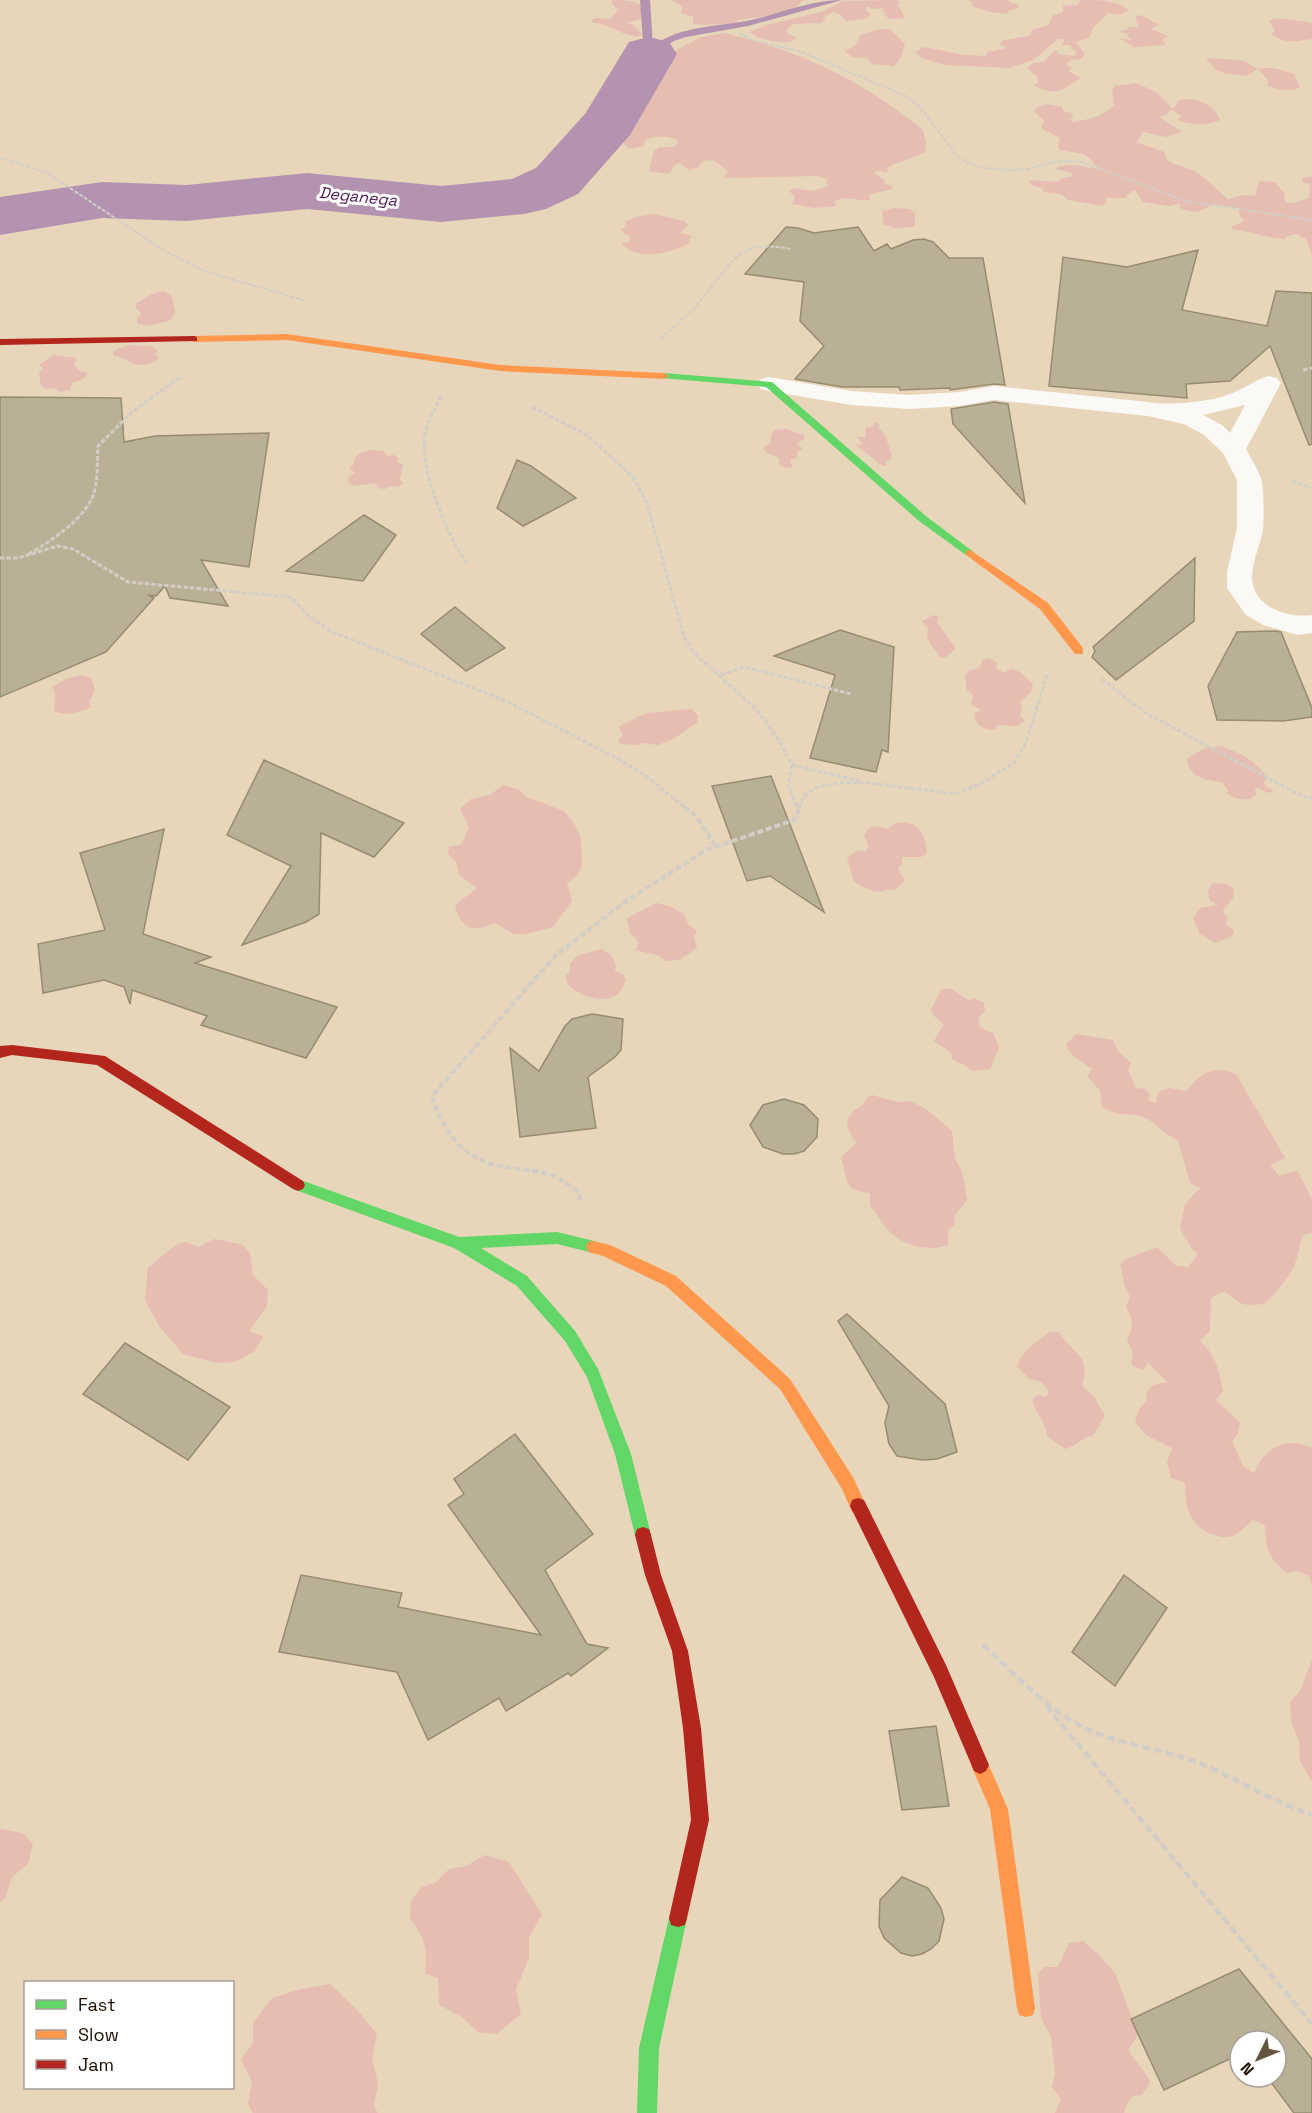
<svg xmlns="http://www.w3.org/2000/svg" width="1312" height="2113" font-family="'Space Grotesk',sans-serif">
<rect width="100%" height="100%" fill="#e7d6ba"/>
<!-- green -->
<g fill="#e6bdb1">
<path d="M613 0C631 0 642 1 650 17L625 23 632 24 642 34 640 36C623 38 610 23 593 23L592 20 596 18 610 19 618 10 611 3Z"/>
<path d="M671 0H809L803 1C792 14 760 17 739 20L735 24 699 25 693 23V16L681 14 682 7Z"/>
<path d="M897 0 900 3 897 6 902 11 904 18 890 19 884 15 886 12 881 11 884 8 871 9 867 6 866 10 871 15 864 19 846 21 840 14 833 12 824 17 825 19 821 23 792 24 785 32 797 38C795 39 790 42 788 42 779 43 755 39 750 32L766 25 821 12 843 1Z"/>
<path d="M968 0H1008L1011 3 1018 4 1019 8 1009 10 1007 14 990 12 973 6 971 5 973 3Z"/>
<path d="M1081 0C1096 0 1121 0 1129 11L1117 15 1109 13 1094 26 1089 38 1075 42 1085 54 1081 59 1071 60 1066 64 1072 68 1068 71 1081 78C1059 90 1061 97 1034 86L1038 82V77L1026 68 1033 63 1043 62 1056 50 1058 54 1073 56 1077 54 1070 45H1061L1065 39H1058L1033 60 1009 68 944 65 922 58 915 52 924 47 964 55 986 56 988 52 1007 48 1000 44 1003 40 1029 36 1032 30 1049 25 1052 16 1063 12V6L1077 5Z"/>
<path d="M1139 15C1148 17 1151 22 1159 24L1151 29 1168 36 1162 40 1165 44 1164 45 1134 47 1120 39 1132 40 1127 36 1128 34 1119 31 1129 29 1128 27H1139L1135 17Z"/>
<path d="M1276 18 1309 22 1312 24V39C1296 41 1287 45 1271 34L1275 31 1269 21Z"/>
<path d="M881 29H890L905 44 901 57 894 66 872 64 866 57 855 58 846 53 845 50C855 47 858 44 860 35Z"/>
<path d="M724 33C801 51 862 80 923 130L926 142 925 152C913 159 899 161 887 168L888 172 876 171 874 173 884 180 885 184 892 186V189L869 195 870 200C858 202 845 194 834 202L837 206 814 208 792 204 795 197 789 191 793 188 812 191 829 186 826 184 828 179 817 176 724 178 728 171 713 160 703 161 697 168 689 170 679 163 673 166 672 170 668 174 649 171 654 151 660 147H674L678 142 676 139C666 136 654 135 644 141V146L629 149 621 140 622 131 630 122 624 114 635 106 645 104 646 94 660 69 678 49 701 37Z"/>
<path d="M1213 58 1244 61 1258 69C1270 66 1282 70 1294 74L1300 88C1289 91 1277 91 1267 85L1268 80 1258 69 1246 76 1224 73 1216 70 1206 59Z"/>
<path d="M1136 83 1156 92 1172 108 1176 106 1178 101C1194 95 1215 104 1220 120 1207 126 1190 125 1177 120L1181 116 1171 109 1168 114 1159 117 1182 132 1166 137 1143 132 1136 142 1164 152 1167 160C1175 165 1182 166 1190 169 1205 176 1215 189 1228 199L1243 195 1255 196 1259 181 1275 182 1284 193 1285 202 1293 203 1309 198 1310 185 1303 182 1302 178 1312 176V254L1306 239 1296 234 1287 236 1285 239C1267 238 1251 232 1233 229L1231 227 1245 221 1240 216 1238 208 1212 204C1201 213 1194 214 1180 208V204L1169 206 1143 202 1135 190 1128 194 1126 198H1105L1107 202 1102 206 1068 200 1061 194 1043 192V188L1034 186 1028 182 1031 180 1058 182 1062 178 1071 177 1072 173 1055 169C1071 159 1086 170 1102 169L1094 165 1093 161 1083 154 1060 150 1058 147 1060 138 1042 129V124L1045 122 1035 112 1036 108 1046 104 1062 107 1063 111 1071 113 1074 118 1070 119 1072 122C1089 120 1101 116 1114 106L1112 90 1115 86Z"/>
<path d="M893 208 910 209 915 213V227L895 228 883 224 882 211Z"/>
<path d="M654 214 684 221 688 225 680 233 693 236 689 239 690 243C673 253 635 262 621 243L629 242 630 235 625 234 620 229 626 227 625 222 636 217Z"/>
<path d="M163 291 172 296 175 313 169 321 147 326 137 323V318L142 314 135 307 137 303 152 294Z"/>
<path d="M128 345 151 346 158 351 154 354 159 358C137 373 133 360 113 355V351Z"/>
<path d="M53 355 77 358 74 365 80 371 88 373 83 379 72 383 70 390 60 392 54 388 46 389 41 385 39 374 43 368 39 365Z"/>
<path d="M875 422 879 424V428C886 435 891 449 892 459L885 462 887 466H882L856 445 863 444 857 437H866L865 428 873 426Z"/>
<path d="M786 429 804 435 805 439 796 443 802 449 797 452V458L790 460 793 467 787 468 779 465V458L766 452 763 448 771 442V435L775 430Z"/>
<path d="M372 450 383 451 387 456 394 455 399 459 397 463 403 464 400 479 403 483 398 487 391 486 385 489 378 488 376 483 353 486 348 481 349 476 355 473 349 468 354 464C355 453 363 452 372 450Z"/>
<path d="M933 615 939 617 937 623 956 648 946 657 940 658C936 647 924 643 928 629L922 621Z"/>
<path d="M989 658 997 663 996 668 1003 673 1011 669 1020 672 1033 684 1031 692 1020 702 1022 708 1020 715 1025 721 1016 726 996 725V729C985 732 974 725 974 713L981 710 971 704 973 695 967 690 965 676 970 670 979 668 983 659Z"/>
<path d="M83 675 91 678 95 691 89 701 91 707C80 713 65 716 54 711L55 692 52 687 68 678Z"/>
<path d="M691 709 698 715 697 722 675 738 658 745 643 743 636 745 621 744 618 741 623 734 619 728 621 725 647 713Z"/>
<path d="M1221 746C1241 753 1254 760 1267 777L1264 781 1265 786 1274 791 1267 793 1258 787 1255 790 1256 795C1247 803 1237 799 1227 794L1228 790 1222 782C1205 780 1190 778 1187 759L1203 749Z"/>
<path d="M503 785 518 789 527 797 564 811 573 822 581 838 582 865 577 876 567 883 572 901 553 927 526 934H514L495 923C473 933 461 930 455 905L477 888 459 875 457 863 448 854 449 846 461 845 469 827 460 809 471 799 490 795Z"/>
<path d="M907 822C923 828 925 837 927 853L921 857H902V864L898 869 905 880 895 890 888 889C876 896 865 888 854 881L847 858 858 850 865 852 869 847 864 835 869 828 876 826 888 829 895 823Z"/>
<path d="M1213 883 1226 884 1234 889 1233 898 1222 912 1228 917 1225 924 1234 931 1232 936 1216 943 1200 934 1193 918 1200 908 1217 905 1209 899 1208 891Z"/>
<path d="M657 903 671 907 684 914 688 924 697 931 694 938 697 948 679 960 667 961 660 956 635 950 639 942 630 933 627 918Z"/>
<path d="M602 949 611 955 616 965 615 971 623 974 626 980C624 984 622 990 619 993 606 1006 576 996 567 983L566 976 570 971V963L579 955Z"/>
<path d="M950 988 968 1000 974 998 984 1003 985 1011 978 1018 980 1027 993 1033 999 1047 990 1069 972 1071 965 1065 953 1060 951 1053 934 1041 944 1024 935 1017 931 1010 941 990Z"/>
<path d="M1076 1034 1113 1040 1118 1051 1131 1063 1128 1070 1136 1088 1145 1089 1150 1094 1148 1100 1156 1103 1158 1092 1169 1088 1187 1091C1201 1072 1214 1065 1236 1074L1285 1158 1270 1165 1279 1176 1297 1170 1312 1199V1233L1304 1235C1299 1243 1300 1248 1297 1257 1293 1274 1276 1293 1264 1304 1258 1304 1248 1306 1243 1304 1228 1298 1229 1285 1211 1298L1210 1331 1200 1341C1216 1355 1219 1371 1223 1391L1216 1400 1240 1423 1238 1434 1232 1441 1243 1466 1254 1473C1265 1448 1285 1435 1312 1448V1584L1309 1576 1297 1571 1286 1573C1268 1556 1266 1550 1265 1525L1253 1520C1248 1524 1241 1532 1235 1535 1220 1541 1201 1532 1193 1520 1186 1510 1185 1494 1185 1483L1171 1478 1167 1462 1172 1448 1146 1435 1135 1422 1139 1409 1146 1401 1147 1392 1153 1385 1167 1382 1148 1363 1143 1370 1131 1365 1133 1353 1127 1340C1133 1327 1134 1320 1126 1307L1130 1296 1125 1287 1120 1264 1126 1259 1157 1247 1176 1266 1188 1267 1198 1254 1191 1248 1180 1228 1185 1204 1200 1188 1190 1183 1178 1140C1164 1136 1157 1122 1145 1118 1128 1111 1122 1119 1102 1107L1100 1091 1087 1076 1092 1069 1071 1054 1066 1045Z"/>
<path d="M872 1095 898 1102 910 1101 926 1109 952 1131 955 1159 962 1171 967 1200 955 1215 954 1226 948 1230V1245C928 1252 902 1246 887 1229 880 1222 878 1213 870 1206V1193C842 1191 848 1179 841 1157L857 1143C849 1132 842 1123 853 1111 855 1109 860 1108 862 1105 866 1100 865 1098 872 1095Z"/>
<path d="M214 1239 241 1244 250 1252 253 1275 268 1290 267 1306 249 1331 263 1336 254 1352 234 1362 216 1363 183 1354 159 1326 145 1300 148 1267C158 1261 174 1243 185 1242 189 1242 195 1246 199 1247Z"/>
<path d="M1050 1332H1059C1074 1355 1091 1355 1082 1386L1094 1397 1105 1416 1093 1435C1082 1438 1076 1446 1065 1449L1047 1436C1047 1421 1033 1414 1033 1399L1037 1395 1046 1397 1049 1391 1041 1382 1029 1379 1017 1366C1023 1350 1036 1342 1050 1332Z"/>
<path d="M1312 1660V1782L1300 1761 1299 1741 1291 1721 1290 1702 1300 1691Z"/>
<path d="M0 1829 23 1833 33 1844 28 1864 12 1877 5 1899 0 1902Z"/>
<path d="M485 1855 509 1862 542 1915 529 1937V1958L516 1989 521 2014 497 2034 478 2032 462 2017 439 2005 438 1979 425 1973C428 1951 425 1936 410 1919L411 1901 422 1887 435 1883 449 1869 466 1866Z"/>
<path d="M1083 1941 1098 1954 1115 1973 1138 2035 1128 2050C1135 2062 1145 2070 1150 2082L1142 2095 1133 2096 1126 2105 1124 2113H1055L1061 2099 1052 2087 1055 2074 1051 2037 1041 2018 1038 1974 1044 1967H1058L1069 1943Z"/>
<path d="M330 1984 357 2010 377 2034 372 2059 378 2084 374 2106 378 2113H253L248 2104 252 2081 241 2060 253 2043V2023L272 1998 301 1989Z"/>
</g>
<g fill="none" stroke-linecap="round" stroke-linejoin="round">
<!-- stream -->
<path fill="#b493b0" fill-rule="evenodd" d="M640 0H650L653 46C680 25 719 27 751 20 781 13 811 0 842 0L748 26 686 37 674 41 649 57 644 54Z"/>
<!-- river -->
<path fill="#b493b0" fill-rule="evenodd" d="M649 37 669 42 677 54 630 135 578 194 546 209 524 214 441 222 307 209 187 221 102 218 0 235V197L102 182 187 185 307 173 441 186 512 179 536 168 585 114 629 42Z"/>
</g>
<!-- building -->
<g fill="#bab096" stroke="#978c71" stroke-width="1.5">
<path d="M786 227 798 228 814 233 858 227 874 251 887 244 891 249 913 240 924 239 933 242 949 258H983L1005 385 994 384 950 390V388L900 390 899 387H842L795 379 824 346 800 321 804 282 745 274Z"/>
<path d="M1198 250 1182 310 1267 326 1276 291 1312 293V444L1309 445 1270 346 1230 381 1186 384 1187 398 1049 386 1063 257 1127 267Z"/>
<path d="M0 397 121 398 124 442 155 436 269 433 249 567 201 560 228 606 170 598 165 586 156 596 148 595 154 598 106 652 0 697Z"/>
<path d="M994 402 1008 404 1025 503 953 424 951 409Z"/>
<path d="M517 460 531 466 576 498 523 526 497 508Z"/>
<path d="M364 515 396 535 363 581 286 571Z"/>
<path d="M1195 558 1194 621 1116 680 1092 657 1095 651 1093 647Z"/>
<path d="M455 607 505 648 466 671 421 634Z"/>
<path d="M840 630 894 647 888 752 882 750 876 772 810 758 835 675 774 656Z"/>
<path d="M1275 631 1281 632 1312 708V717L1283 721 1217 720 1208 686 1237 632Z"/>
<path d="M264 760 404 823 374 857 321 833 319 914 306 922 242 945 291 866 227 835Z"/>
<path d="M771 776 824 912 770 876 747 881 712 786Z"/>
<path d="M164 829 143 934 211 957 195 963 337 1007 306 1058 201 1025 207 1016 132 990 130 1004 124 987 104 980 43 993 38 944 105 930 80 853Z"/>
<path d="M592 1014 623 1019 621 1050 615 1057 588 1077 596 1128 520 1137 510 1048 539 1071 565 1026 572 1019Z"/>
<path d="M784 1099 804 1105 818 1119 817 1137 804 1151 794 1154H783L763 1147 750 1125 763 1105Z"/>
<path d="M847 1314 945 1404 957 1452 937 1459 922 1460 897 1456 889 1444 885 1423 889 1406 838 1321Z"/>
<path d="M125 1343 230 1407 188 1460 83 1394Z"/>
<path d="M515 1434 593 1534 545 1570 587 1644 608 1648 571 1676 568 1673 506 1711 499 1698 428 1740 397 1672 279 1652 301 1575 402 1593 398 1607 541 1635 448 1505 464 1494 454 1479Z"/>
<path d="M1124 1575 1167 1608 1115 1686 1072 1652Z"/>
<path d="M936 1726 949 1806 902 1810 889 1731Z"/>
<path d="M902 1877 928 1888 941 1908 944 1919 939 1941 931 1949 922 1954 912 1956 901 1953 884 1938 879 1926 880 1900Z"/>
<path d="M1239 1969 1312 2059V2113H1294L1267 2077H1276V2041H1240V2054L1164 2090 1131 2019Z"/>
</g>
<g fill="none" stroke-linecap="round" stroke-linejoin="round">
<!-- path-far3 -->
<g stroke="#d3cec5" stroke-width="2" stroke-dasharray="4 1.5" stroke-linecap="butt">
<path d="M739 33 752 40 799 51 904 95 920 107 957 156 970 164 983 168 1010 170 1028 169 1054 162 1078 161 1186 201 1312 220"/>
<path d="M0 158 46 172 166 252 204 271 306 301"/>
<path d="M660 339C674 326 689 315 701 300 732 264 736 238 791 249"/>
</g>
<!-- path-far2 -->
<g stroke="#d3cec5" stroke-width="3" stroke-dasharray="4.5 2" stroke-linecap="butt">
<path d="M1303 370 1312 368"/>
<path d="M441 396C435 409 427 421 425 435 419 469 447 535 467 563"/>
<path d="M532 407 587 435 633 477 647 503 684 637 694 653 757 710 780 742 792 765 788 784 797 807"/>
<path d="M1292 481 1312 488"/>
<path d="M29 554C52 540 89 517 95 489 98 475 97 460 98 446L132 412 182 376"/>
<path d="M0 558H18L58 546 73 549 128 582 291 597 306 614 330 631 508 702 615 757 643 774 686 808"/>
<path d="M721 675 744 667 851 694"/>
<path d="M1102 679 1144 712 1300 795 1312 799"/>
<path d="M792 765 860 781"/>
<path d="M799 808 804 796 817 787 839 783H869L955 794 980 784 1014 763 1026 742 1047 675"/>
</g>
<!-- path-far1 -->
<g stroke="#d3cec5" stroke-width="4" stroke-dasharray="6 3" stroke-linecap="butt">
<path d="M684 807 696 816 716 847"/>
<path d="M580 1200 579 1192C570 1186 561 1179 551 1175 534 1169 517 1170 500 1166 463 1159 442 1130 432 1096L556 955 625 902 706 850 794 820 800 807"/>
</g>
<!-- path -->
<g stroke="#d3cec5" stroke-width="4.5" stroke-dasharray="8 4" stroke-linecap="butt">
<path d="M983 1645C1018 1676 1050 1714 1094 1732 1130 1747 1169 1750 1204 1765 1240 1781 1274 1802 1312 1815"/>
<path d="M1046 1706 1312 2024"/>
</g>
<!-- street -->
<path fill="#fbf9f5" fill-rule="evenodd" d="M1269 376 1277 378 1281 383 1246 449C1251 458 1257 468 1261 478 1264 488 1264 517 1263 529 1261 546 1247 570 1254 588 1261 610 1292 618 1312 615V633L1298 635 1263 625 1245 614 1227 588V572L1237 528V480L1223 453 1204 435 1184 424 1148 416 994 400 959 406 910 409 851 405 769 391 761 389 757 384 761 379 769 377 851 391 910 395 959 392 994 386 1148 402C1169 406 1214 402 1235 392 1247 387 1257 379 1269 376ZM1245 405 1230 433 1222 425 1203 415Z"/>
<!-- fast -->
<g fill="#63d668" fill-rule="evenodd">
<path d="M664 373 772 382 927 517 975 553 970 556 966 555 919 521 766 387 661 378V374Z"/>
<path d="M298 1179 459 1237 557 1232 598 1242 600 1247 598 1252 593 1253 557 1244 481 1248 527 1276 575 1331 598 1369 631 1454 651 1535 649 1541 643 1543 637 1541 635 1535 615 1454 587 1377 565 1341 517 1286 454 1248 293 1189 291 1185 293 1181Z"/>
<path d="M678 1909 685 1911 687 1918 659 2048 657 2113H637L639 2048 669 1918 671 1911Z"/>
</g>
<!-- slow -->
<g fill="#ff974d" fill-rule="evenodd">
<path d="M287 334 500 365 664 373 669 376 664 379 500 371 287 340 194 342 189 339 194 336Z"/>
<path d="M970 550 1048 603 1083 648V654H1075L1040 609 966 555V551Z"/>
<path d="M593 1241 610 1245 676 1276 790 1379 854 1479 866 1506 864 1512 858 1514 852 1512 842 1489 780 1389 666 1286 603 1256 588 1252 586 1247 588 1242Z"/>
<path d="M980 1756 986 1759 1008 1809 1035 2008 1033 2015 1026 2017 1019 2015 1017 2008 990 1809 971 1765 974 1759Z"/>
</g>
<!-- jam -->
<g fill="#b3261e" fill-rule="evenodd">
<path d="M194 336 197 337V341L0 345V339Z"/>
<path d="M12 1045 105 1056 303 1181 305 1185 303 1189 298 1191 293 1189 97 1065 12 1055 0 1058V1046Z"/>
<path d="M858 1498 864 1500 946 1665 989 1765 986 1771 980 1774 974 1771 934 1677 850 1506 852 1500Z"/>
<path d="M643 1527 649 1529 651 1535 661 1575 688 1651 701 1728 709 1820 687 1918 685 1925 678 1927 671 1925 669 1918 691 1820 683 1728 672 1651 645 1575 635 1535 637 1529Z"/>
</g>
</g>
<g text-anchor="middle" stroke-width="6" stroke-linejoin="round" paint-order="stroke">
<!-- far-water labels -->
<g font-size="16" font-style="italic" fill="#4a1558" stroke="#fff">
<text transform="translate(358 196) rotate(6)" y="6">Deganega</text>
</g>
</g>
<!-- legend -->
<rect x="24" y="1981" width="210" height="108" fill="#ffffff" stroke="#a59f99" stroke-width="1.5"/>
<rect x="36" y="2000" width="30" height="9" fill="#63d668" stroke="#a59f99" stroke-width="1.5"/>
<text x="78" y="2011" font-size="18" fill="#1d0f00">Fast</text>
<rect x="36" y="2030" width="30" height="9" fill="#ff974d" stroke="#a59f99" stroke-width="1.5"/>
<text x="78" y="2041" font-size="18" fill="#1d0f00">Slow</text>
<rect x="36" y="2060" width="30" height="9" fill="#b3261e" stroke="#a59f99" stroke-width="1.5"/>
<text x="78" y="2071" font-size="18" fill="#1d0f00">Jam</text>
<!-- north arrow -->
<g transform="translate(1258 2059) rotate(227)"><circle r="28" fill="#ffffff" stroke="#a59f99" stroke-width="1.5"/>
<path d="M0-4.5L10 22L0 15L-10 22Z" fill="#645541"/>
<text y="-9" font-size="16" font-weight="bold" text-anchor="middle" fill="#1d0f00">N</text>
</g>
</svg>
